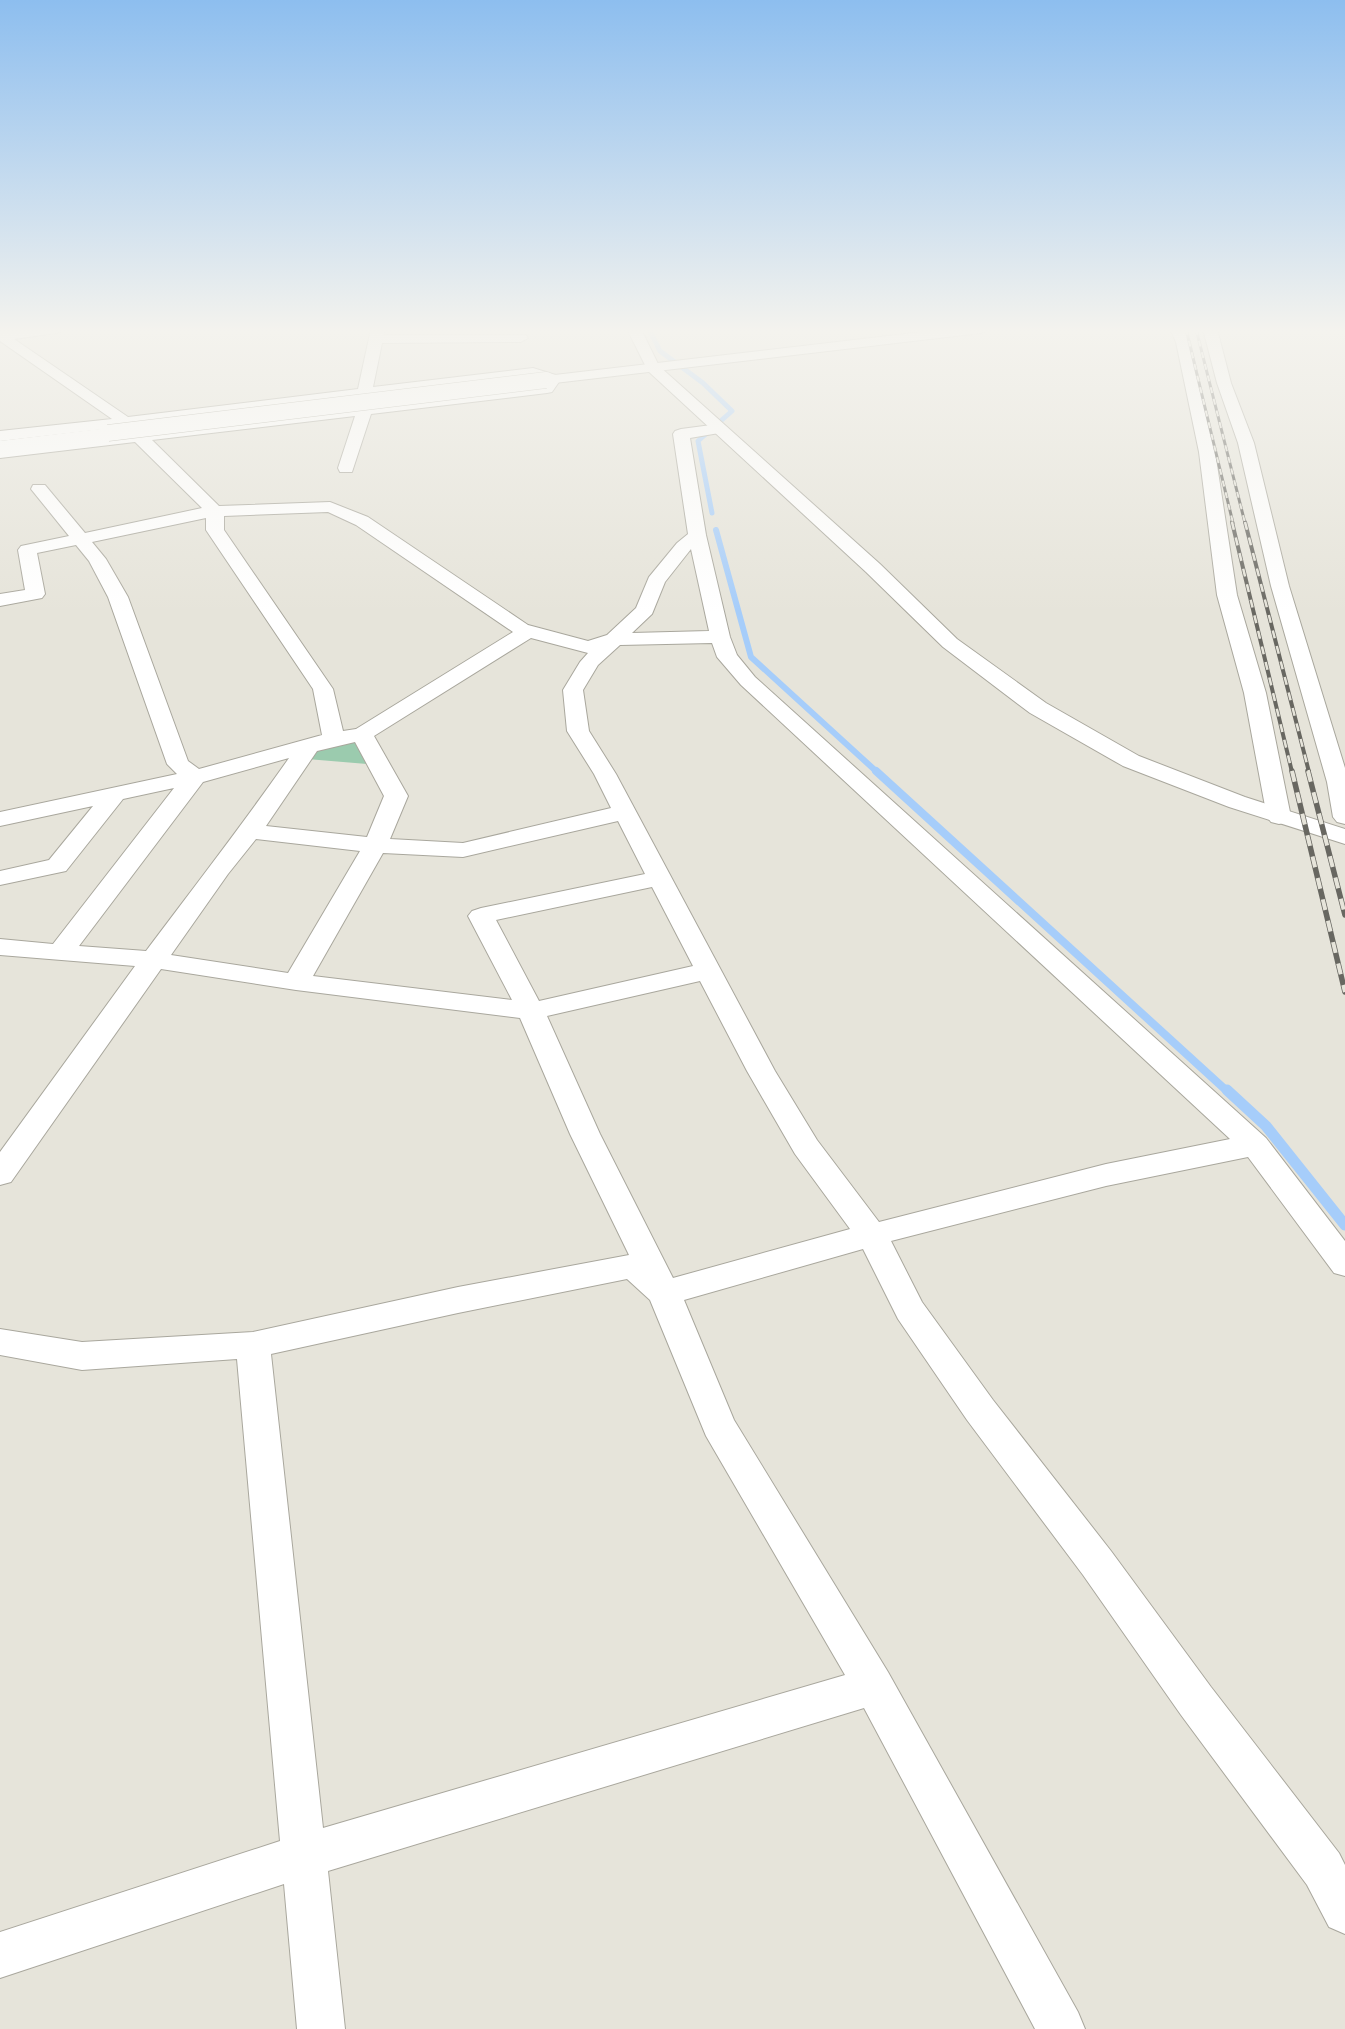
<svg xmlns="http://www.w3.org/2000/svg" width="1345" height="2029" font-family="'Roboto Condensed',sans-serif">
<rect width="100%" height="100%" fill="#e6e4da"/>
<!-- green -->
<path fill="#9bcbae" d="M341 741 355 743 367 764 307 759 317 748Z"/>
<g fill="none" stroke-linecap="round" stroke-linejoin="round">
<!-- stream-far3 -->
<path stroke="#a6cdfa" stroke-width="5" d="M649 329 660 351 703 383 732 411 698 441 712 513"/>
<!-- stream-far2 -->
<path stroke="#a6cdfa" stroke-width="6" d="M716 530 751 657 877 772"/>
<!-- stream-far1 -->
<path stroke="#a6cdfa" stroke-width="8" d="M876 771 1228 1092"/>
<!-- stream -->
<path stroke="#a6cdfa" stroke-width="11" d="M1227 1090 1266 1126 1345 1225"/>
<defs>
<g id="minor">
<path d="M26 329H63L61 332 56 333 14 339 128 417 358 389 371 329H385L384 335H526L528 338 521 342 382 343 373 387 533 368 559 376 561 379 552 392 547 393 371 414 352 472H340L338 468 355 416 152 440 219 506 330 502 368 517 528 625 588 641 607 635 636 608 649 577 677 543 688 534 673 434 675 431 681 429 719 424 725 426 727 429 725 432 690 438 706 535 730 637 737 655 755 677 1266 1138 1345 1241V1276L1334 1273 1248 1157 1106 1186 891 1241 922 1302 993 1400 1111 1551 1211 1687 1339 1853 1345 1865V1934L1329 1927 1307 1885 1181 1715 1083 1575 967 1420 898 1319 863 1249 684 1300 734 1420 888 1672 1078 2012 1085 2029H1035L864 1708 328 1871 345 2029H297L284 1884 0 1978V1932L280 1841 237 1359 82 1370 0 1355V1329L82 1342 253 1332 458 1287 629 1255 570 1134 520 1018 296 990 161 969 11 1182 0 1185V1152L135 966 0 955V939L53 944 174 788 123 799 66 871 0 885V871L49 860 93 806 0 826V812L177 774 167 764 108 597 89 561 76 545 37 553 45 594 42 598 0 606V594L25 590 18 550 21 546 69 536 31 489 33 485H45L85 533 202 508 135 442 0 458V448L127 433 121 427 0 441V431L112 419 0 341V331ZM532 376 545 381 542 385 372 405V396ZM357 398V407L143 432 136 425ZM328 512 356 525 513 632 356 729 343 731 333 689 224 530V516ZM206 518V530L313 689 322 735 199 769 188 761 128 597 106 559 92 542ZM691 549 709 631 632 633 652 614 665 582ZM531 638 588 653 580 662 563 690 567 731 594 774 611 808 463 843 390 839 408 796 374 736ZM712 643 717 657 741 685 1230 1139 1106 1164 879 1222 817 1140 775 1071 616 774 589 731 583 690 598 665 620 645ZM355 742 384 796 367 837 266 826 317 751ZM289 758C243 824 194 887 146 951L79 946 203 782ZM618 821 645 874 481 908 472 911 468 916 512 1000 313 976 383 853 463 857ZM256 839 360 851 288 973 171 955 228 874ZM652 887 693 966 539 1001 496 920ZM700 981 747 1071 795 1154 850 1229 673 1278 600 1134 547 1016ZM627 1279 650 1300 706 1436 845 1675 323 1828 271 1354 458 1313Z"/>
<path d="M1170 329H1184L1190 342 1215 452 1237 595 1266 693 1291 817 1287 822 1279 824 1271 822 1267 817 1244 693 1217 595 1199 452 1176 342Z"/>
<path d="M1203 329H1217L1231 383 1254 443 1289 586 1345 768V824L1337 822 1333 817 1327 782 1271 586 1238 443 1217 383Z"/>
</g>
<path id="tertiary" d="M627 329H641L659 366 880 564 957 639 1046 703 1139 756 1245 797 1345 829V844L1229 807 1123 766 1030 713 943 647 866 572 648 371Z"/>
<g id="primary">
<path d="M948 329H988L981 333 546 384 541 383 539 380 541 377 546 376Z"/>
<path d="M108 428 114 430 116 433 114 436 0 451V441Z"/>
</g>
</defs>
<!-- minor casing -->
<use href="#minor" stroke="#a9a79d" stroke-width="2"/>
<!-- tertiary casing -->
<use href="#tertiary" stroke="#a9a79d" stroke-width="2"/>
<!-- primary casing -->
<use href="#primary" stroke="#a9a79d" stroke-width="2"/>
<!-- minor -->
<use href="#minor" fill="#fff" fill-rule="evenodd"/>
<!-- tertiary -->
<use href="#tertiary" fill="#fff" fill-rule="evenodd"/>
<!-- primary -->
<use href="#primary" fill="#fff" fill-rule="evenodd"/>
<defs>
<g id="rail-far2">
<path d="M1186 329 1233 523"/>
<path d="M1196 329 1245 523"/>
</g>
<g id="rail-far1">
<path d="M1232 522 1292 772"/>
<path d="M1245 522 1309 772"/>
</g>
<g id="rail">
<path d="M1292 771 1345 992"/>
<path d="M1308 771 1345 915"/>
</g>
</defs>
<!-- rail-far2 casing -->
<use href="#rail-far2" stroke="#686761" stroke-width="3"/>
<!-- rail-far1 casing -->
<use href="#rail-far1" stroke="#686761" stroke-width="4"/>
<!-- rail casing -->
<use href="#rail" stroke="#686761" stroke-width="5.5"/>
<!-- rail-far2 -->
<use href="#rail-far2" stroke="#e6e4da" stroke-width="2" stroke-dasharray="6" stroke-linecap="butt"/>
<!-- rail-far1 -->
<use href="#rail-far1" stroke="#e6e4da" stroke-width="2.5" stroke-dasharray="8" stroke-linecap="butt"/>
<!-- rail -->
<use href="#rail" stroke="#e6e4da" stroke-width="4" stroke-dasharray="11" stroke-linecap="butt"/>
<defs>
<path id="primary-bridge" d="M108 433 546 380"/>
</defs>
<!-- primary-bridge casing -->
<use href="#primary-bridge" stroke="#a9a79d" stroke-width="17" stroke-linecap="butt"/>
<!-- primary-bridge -->
<use href="#primary-bridge" stroke="#fff" stroke-width="16"/>
</g>
<!-- sky -->
<linearGradient id="sky" x2="0" y2="1"><stop stop-color="#8dbeef"/><stop offset="0.54" stop-color="#f4f3ee"/><stop offset="1" stop-color="#f4f3ee" stop-opacity="0"/></linearGradient>
<rect width="1345" height="613" fill="url(#sky)"/>
</svg>
